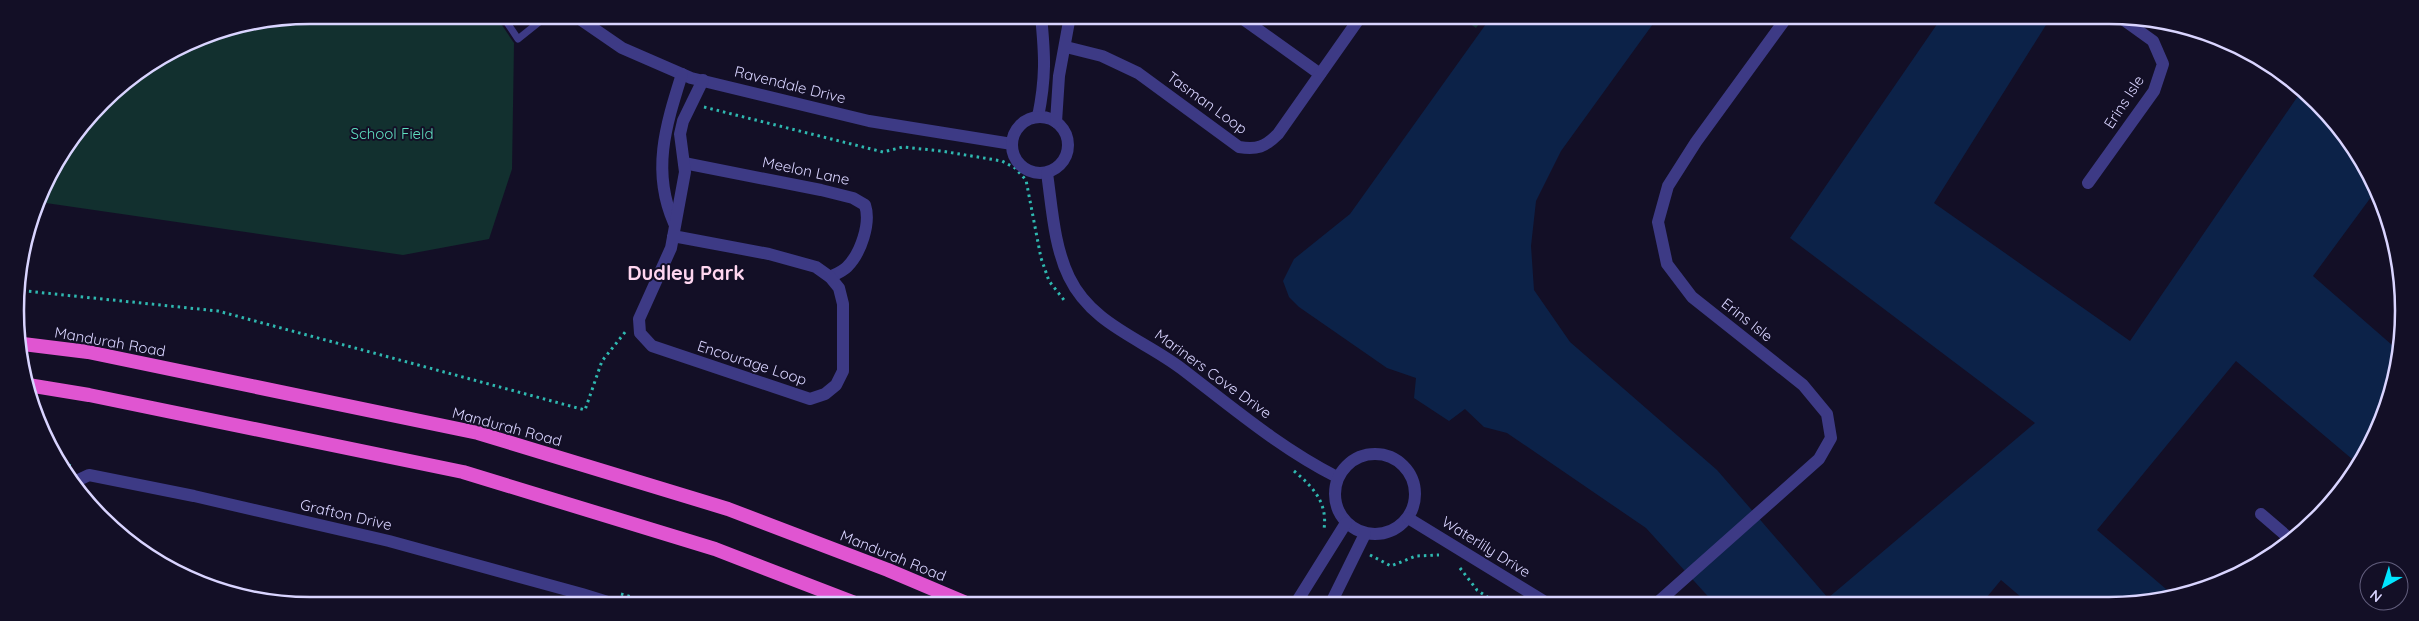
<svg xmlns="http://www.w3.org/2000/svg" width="2419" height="621" font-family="Quicksand,sans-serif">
<rect width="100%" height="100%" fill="#130f26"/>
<!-- green -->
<g fill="#12302f">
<path d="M311 15H495L514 43 512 169 489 239 403 255 39 202 46 180 115 89 198 37Z"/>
<path d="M1460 17H1484L1476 28Z"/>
</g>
<!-- water -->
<path fill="#0c2248" d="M1491 17H1658L1561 151 1536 201 1531 246 1534 290 1570 342 1717 470 1828 598 2035 423 1790 238 1942 17H2051L1934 203 2130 341 2300 93 2343 131 2374 193 2313 276 2400 352 2373 441 2358 464 2236 361 2097 530 2173 595 2147 604 2028 603 2001 580 1982 603H1714L1646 528 1507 433 1484 427 1465 409 1449 421 1414 398 1416 378 1387 368 1299 307 1289 297 1283 281 1294 259 1350 214Z"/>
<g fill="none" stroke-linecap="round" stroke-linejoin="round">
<!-- path -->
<g stroke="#2fb8b0" stroke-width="3" stroke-dasharray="2.5 4" stroke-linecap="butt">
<path d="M704 107 883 152 903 147 941 151 1002 161 1015 168 1026 180 1041 258 1049 281 1064 300"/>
<path d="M16 290 218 311 585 410 602 361 626 331"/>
<path d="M62 465 73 466"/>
<path d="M1294 471C1312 486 1328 502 1324 529"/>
<path d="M1370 555 1391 566 1416 556 1439 555"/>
<path d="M1460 568 1477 590 1496 603"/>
<path d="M621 594 654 603"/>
</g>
<!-- service -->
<path stroke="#3d3a85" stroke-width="7" d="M502 15 518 39 548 15"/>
<!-- minor -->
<g stroke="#3d3a85" stroke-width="12">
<path d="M574 15 622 48 691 78 869 121 1012 144"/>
<path d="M1239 16 1320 74"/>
<path d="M1066 47 1102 56 1138 73 1239 147C1257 150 1265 147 1278 134L1361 16"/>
<path d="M1038 117C1046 77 1045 56 1041 16"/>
<circle cx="1040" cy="145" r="28"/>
<path d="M1056 122 1059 76 1070 16"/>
<path d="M684 163 821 190 853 198 865 205C871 223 861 253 847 267 843 271 836 274 830 277"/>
<path d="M1047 173C1052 208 1054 246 1069 277 1092 325 1143 339 1182 369 1233 408 1280 448 1337 477"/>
<path d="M2088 183 2154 91 2163 64 2153 41 2121 18"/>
<path d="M674 223C651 171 666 125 682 74"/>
<path d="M673 236 769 254 816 267 830 277 839 288 843 304V371L836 385 825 394 810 399 652 346 640 333 639 319 671 248 685 172 680 134 683 121 703 80"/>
<circle cx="1375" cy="494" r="40"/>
<path d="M72 483 89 475 194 496 389 541 582 594 611 603"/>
<path d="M2261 514 2290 539"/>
<path d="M1408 518 1547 603"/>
<path d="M1296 603 1346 523"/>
<path d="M1331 603 1365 534"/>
<path d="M1657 603 1819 459 1831 438 1827 414 1803 385 1692 297 1667 264 1658 222 1668 186 1696 142 1787 17"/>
</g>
<!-- trunk -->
<g stroke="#e055d1" stroke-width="14">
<path d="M23 344 88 352 478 433 728 509 888 570 966 603"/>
<path d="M28 385 89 395 463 472 715 549 855 603"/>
</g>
</g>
<g text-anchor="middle" stroke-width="4" stroke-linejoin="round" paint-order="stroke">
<!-- street labels -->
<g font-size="15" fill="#d9d4ff" stroke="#130f26">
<text transform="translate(790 85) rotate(14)" y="5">Ravendale Drive</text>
<text transform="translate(2124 102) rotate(-57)" y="5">Erins Isle</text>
<text transform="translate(1207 103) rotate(36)" y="5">Tasman Loop</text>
<text transform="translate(806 171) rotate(12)" y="5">Meelon Lane</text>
<text transform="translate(1747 320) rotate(38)" y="5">Erins Isle</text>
<text transform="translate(110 342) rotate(10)" y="5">Mandurah Road</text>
<text transform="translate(752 363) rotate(18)" y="5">Encourage Loop</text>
<text transform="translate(1213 374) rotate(36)" y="5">Mariners Cove Drive</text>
<text transform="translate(507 427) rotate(15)" y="5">Mandurah Road</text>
<text transform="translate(346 515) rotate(13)" y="5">Grafton Drive</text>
<text transform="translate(1486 547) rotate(32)" y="5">Waterlily Drive</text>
<text transform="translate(893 556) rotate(22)" y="5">Mandurah Road</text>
</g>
<!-- park labels -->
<g font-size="15" fill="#5fe0c0" stroke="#130f26">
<text x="392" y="139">School Field</text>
</g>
<!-- district labels -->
<g font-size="20" font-weight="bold" fill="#ffd6f0" stroke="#130f26">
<text x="686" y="280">Dudley Park</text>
</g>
</g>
<!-- crop -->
<path d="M0 0H2419V621H0ZM310 24H2109A286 286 0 0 1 2395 310V311A286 286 0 0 1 2109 597H310A286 286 0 0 1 24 311V310A286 286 0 0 1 310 24Z" fill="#130f26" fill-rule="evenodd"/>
<path fill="none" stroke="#d9d4ff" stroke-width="2.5" d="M310 24H2109A286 286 0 0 1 2395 310V311A286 286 0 0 1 2109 597H310A286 286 0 0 1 24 311V310A286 286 0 0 1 310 24Z"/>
<!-- north arrow -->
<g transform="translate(2384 586) rotate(219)"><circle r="24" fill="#130f26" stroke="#625e7d"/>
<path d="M0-4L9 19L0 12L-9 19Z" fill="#00e5ff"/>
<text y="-8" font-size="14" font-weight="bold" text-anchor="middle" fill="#d9d4ff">N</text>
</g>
</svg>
